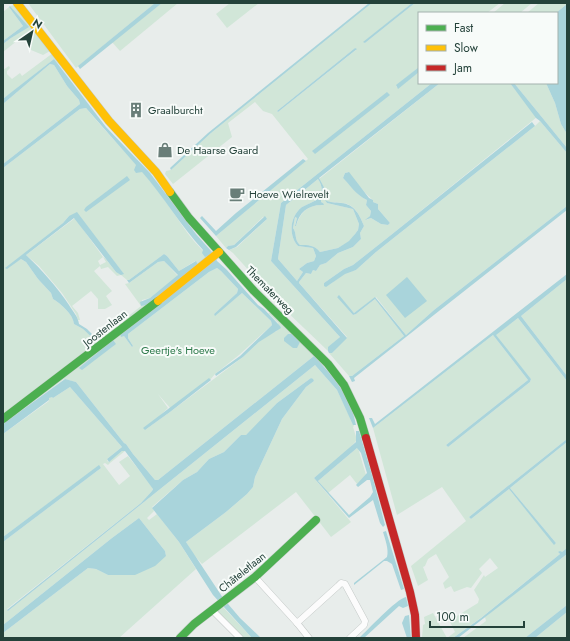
<svg xmlns="http://www.w3.org/2000/svg" width="570" height="641" font-family="Jost,sans-serif">
<rect width="100%" height="100%" fill="#e8edeb"/>
<!-- green -->
<g fill="#d1e6d8" fill-rule="evenodd">
<path d="M28 3H155L76 68Z"/>
<path d="M162 3H178L120 51 112 42Z"/>
<path d="M230 3H259L227 28 216 14Z"/>
<path d="M372 3H412L364 42 365 43 415 3H500L487 13H419V67L396 86 398 88 419 72V83H432L281 203 271 261 340 337 329 347 328 351 281 306 233 253 229 250 237 247 267 219 263 217 234 245 228 246 226 248 216 236 308 159 272 114 263 111 255 102 228 123 232 137 173 184 165 174 166 171 171 170 211 133ZM355 48 356 50 278 112 277 111Z"/>
<path d="M505 3H532L520 13H493Z"/>
<path d="M539 3H567V4L556 13H527Z"/>
<path d="M16 5 50 51 43 55 31 50 23 36 3 52V44L11 38 28 27 10 6Z"/>
<path d="M9 7 23 26 3 41V12Z"/>
<path d="M53 53 65 71 54 59 3 99V70L9 66 10 68 7 71V74L12 79 20 73 22 76Z"/>
<path d="M50 64 54 65 67 86 79 100 80 104 3 164V104Z"/>
<path d="M440 83H510L537 117 391 235 353 265 344 269 324 283V286L329 285 345 273 356 270 376 252 535 126 540 121 567 153V206L434 310 406 335 376 297 354 313 339 296H337L353 315 356 314 375 299 404 336 352 376H349L329 353H332L347 337 299 283V282L306 273 311 274 313 270 316 271 320 265 326 263 338 253 353 247 361 239 360 233 364 226C360 216 355 204 342 203 336 202 331 203 326 201L327 203 353 209 359 224 358 230 355 234 350 241 338 248 320 252C315 245 308 245 300 245 294 240 297 233 293 228L295 217 297 218 295 225 296 226C300 212 309 204 323 205V203L321 202V199L319 198C314 202 307 204 302 207 290 216 288 235 298 246L313 248 316 256 314 261 307 263 299 269 303 272 297 281 278 259 286 205 318 179C322 185 323 191 320 197L325 198V189L319 179ZM348 172C351 178 369 197 373 200V202L378 204V209L390 223 388 225 381 224 371 218 366 220 370 216 371 211 366 205 367 200C356 195 352 186 343 178L345 173Z"/>
<path d="M514 83H546L555 103 561 124 567 134V148Z"/>
<path d="M86 108C109 136 136 162 158 191 176 214 190 243 214 260V262L171 295 124 336 132 347 133 346 128 338V334L209 272 217 268 221 271 238 289 237 293 214 314 215 315 242 293 271 321 272 325 239 355 215 374 210 380 171 409 158 394 168 408 145 430 170 412 243 357 259 342 271 333 277 331 278 323 268 313H272L306 346 314 356 158 480H155L133 454 126 444 124 443 76 382 64 379 3 424V168L80 109ZM69 216H80L81 218 123 273 116 272 105 258 103 257 106 262 100 265 98 261 103 257 75 218 26 255 39 266 62 293 76 314 78 320H80L78 313 72 306 91 291 98 299V309H105L112 305 106 296 112 291 94 271 100 266 101 269 108 267 117 276 121 275 127 280H129L164 254 167 256 179 271 195 261 198 265 141 306 142 300 150 298 178 276 164 261 158 262 129 283 125 284 141 306 97 341 83 329 74 324C73 314 61 304 53 299L51 293 38 279 26 262 21 259 6 268 63 223Z"/>
<path d="M567 279V376L521 316Z"/>
<path d="M518 318 567 381V439L469 517 471 519 509 489 554 544 556 543 510 488 567 442V548L562 552H558L560 554 482 617 453 638H422L423 625 425 624 424 617 433 613 447 638 455 632 450 622 453 621 452 619 478 603 479 599 474 590 484 575 485 577 498 568 490 558 479 569 482 573 471 588 467 587 454 592 451 586 445 589 443 583 449 577 436 554 428 559 425 566 423 567 428 580 418 586 411 566 466 521 442 487 397 515 373 428 493 335 528 380 446 445 448 447 530 382 531 379 495 335Z"/>
<path d="M315 365 337 390 354 426 353 427 357 440 346 452 314 478 351 522 331 537 296 492 202 564 194 555 186 542 226 512 247 494 253 487 255 477 282 419 306 387 314 381 311 378 277 403 255 427 246 435H241L224 452 209 459 197 472 183 480 152 507 154 511 147 518 149 520 157 514 179 542 196 569 119 638H3V633L88 568 96 569 108 575 166 556 165 551 139 518 112 538 3 625V542L101 468 99 466 3 537V434L49 401V398L52 396 53 398 70 387 122 447 107 459 108 462 122 451H125L110 463 108 465 105 463 103 464 119 485 130 476 119 462 128 456 153 488 152 491 141 503 7 609 8 611Z"/>
<path d="M357 448H358L366 475 357 484 350 475 328 493 318 481Z"/>
<path d="M567 554V605L525 638H463L486 621 485 617 491 612Z"/>
<path d="M221 605 252 638H244L221 615 218 611Z"/>
<path d="M567 612V638H535Z"/>
</g>
<!-- water -->
<g fill="#a9d4db" fill-rule="evenodd">
<path d="M155 3H162L80 69 78 66Z"/>
<path d="M369 3H372L211 133 171 170 170 168 208 133Z"/>
<path d="M412 3H415L365 43 363 42Z"/>
<path d="M567 4V134L561 124 555 103 546 83H557V13H556Z"/>
<path d="M10 6 29 27 11 38 3 44V41L23 26 9 7Z"/>
<path d="M355 48 357 49 278 112 277 111Z"/>
<path d="M54 59 106 127 150 173 196 234 212 252 217 261 227 270 258 305 264 309 280 326 281 328 259 342 243 357 216 376 215 374 240 356 272 325 271 321 242 293 215 316 214 314 237 293 238 289 221 271 217 268 209 272 128 334V338L133 346 132 347 124 336 121 337 120 334 213 262 214 260 208 256 205 257 202 253 203 250C180 225 164 197 142 172L136 173 134 170 136 165 86 108 80 109 3 168V164L80 104 79 100 67 86 54 65 50 64 3 104V99L9 94Z"/>
<path d="M419 67V72L398 89 396 85Z"/>
<path d="M432 83H440L319 178 325 189V198L320 197C323 191 322 185 318 179L286 205 278 259 297 281 303 272 299 269 307 263 314 261 316 256 313 248 298 246C288 235 290 216 302 207 307 204 314 202 319 198L321 199V202L323 203 324 205C309 204 299 212 296 226H295L297 218 295 217 293 228C297 233 294 240 300 245 308 245 315 245 320 252L338 248 349 241 355 234 358 230 359 224 353 209 327 203 325 200C330 203 335 202 341 203 355 204 360 216 364 226L360 233 361 239 353 247 338 253 326 263 320 265 316 271 313 270 311 274 306 273 299 282V283L347 338 332 353H329L328 351V347L340 337 271 261 281 203Z"/>
<path d="M510 83H514L567 148V153L540 121 536 118Z"/>
<path d="M387 92 390 95 315 154 312 151Z"/>
<path d="M532 122 535 126 376 252 356 270 345 274 329 285 326 287 324 286V283L344 269 353 265 391 235Z"/>
<path d="M303 159 306 161 216 236 200 218 202 216 216 231 236 213Z"/>
<path d="M349 172 369 198 373 200V202L378 204V209L390 223 388 225 381 224 371 218 365 220 370 216 371 211 366 205 367 200C356 195 351 186 343 178L345 173Z"/>
<path d="M127 176 130 180 86 212 84 210 86 207Z"/>
<path d="M567 206V210L354 378 355 381 352 382 349 376H352L404 336 375 299 356 314 353 315 337 297 339 295 354 313 375 297 406 335 434 310Z"/>
<path d="M77 212 124 274 121 275 116 272 74 218 26 255C42 270 57 287 69 305 73 312 78 316 79 324L87 329 98 340 97 342 83 329 74 324C73 314 61 304 53 299L51 293 38 279 26 262 21 259 7 269 5 268 63 223 69 216Z"/>
<path d="M265 216 267 219 236 247 229 250 226 248 228 246 234 245Z"/>
<path d="M164 254 167 256 179 271 196 261 198 265 146 305 141 306 140 302 150 298 178 275 164 261 158 262 129 283 127 280H129Z"/>
<path d="M567 274V279L521 316 567 376V381L518 318 496 335 531 379 530 382 448 447 446 445 528 380 493 335 373 428 369 418H372L375 424Z"/>
<path d="M407 277 427 301 405 318 386 295Z"/>
<path d="M288 334H293L300 342 297 348H293L284 341V338Z"/>
<path d="M113 340 116 344 82 370 79 368Z"/>
<path d="M314 356C333 376 351 397 356 425H353L337 390 315 365 8 611 7 610 141 503 152 491 153 489 125 451H122L109 462 107 459 122 447 70 387 53 398 52 397 49 398V400L3 434V424L65 379 76 382 124 443 126 444 133 454 155 480H158Z"/>
<path d="M209 378 211 380 170 412 145 430 143 428Z"/>
<path d="M311 378 313 379 314 381 306 387 282 419 255 477 253 487 247 494 226 512 186 542 223 598 240 618 261 638H252L213 595 179 542 152 508 183 480 197 472 209 459 224 452 241 435H246L277 403Z"/>
<path d="M356 431H359L372 475 385 525 383 527 380 523 373 500 349 518 314 478 356 442ZM357 448 361 453 367 473 356 485 358 487 367 480H370L373 492 370 497 349 515 318 481Z"/>
<path d="M567 439V442L510 488 556 543 554 545 509 489 471 519 469 517Z"/>
<path d="M99 465 101 468 3 542V537Z"/>
<path d="M139 518 165 551 166 556 155 566 135 575H108L96 569 88 568 3 633V625L112 538Z"/>
<path d="M386 531 404 589 401 590 392 564 387 561H384L354 585V583L387 557C389 549 385 539 383 532Z"/>
<path d="M567 548V554L458 638H453L481 618 560 554 558 552 560 551 562 552Z"/>
<path d="M406 597 408 606 403 608 399 606 364 638H359C368 630 396 599 406 597Z"/>
<path d="M567 605V612L535 638H525Z"/>
<path d="M409 615 411 638H407L402 623 405 616Z"/>
</g>
<g fill="none" stroke-linecap="round" stroke-linejoin="round">
<defs>
<g id="street">
<path d="M255 577 297 623 309 638"/>
<path d="M212 610 240 638"/>
<path d="M297 623 338 586 341 583 345 584 365 621 364 625 350 638"/>
</g>
<g id="fast">
<path d="M170 192 189 218 254 291 328 364 344 385 360 418 366 438"/>
<path d="M3 419 158 301"/>
<path d="M180 638 194 624 255 577 316 520"/>
</g>
<g id="slow">
<path d="M17 3 109 121 156 172 170 192"/>
<path d="M158 301 219 252"/>
</g>
<path id="jam" d="M366 438 410 592 415 615 416 638"/>
</defs>
<!-- street casing -->
<use href="#street" stroke="#c5cac8" stroke-width="7"/>
<!-- fast casing -->
<use href="#fast" stroke="#c3cbc8" stroke-width="9"/>
<!-- slow casing -->
<use href="#slow" stroke="#c3cbc8" stroke-width="9"/>
<!-- jam casing -->
<use href="#jam" stroke="#c3cbc8" stroke-width="9"/>
<!-- street -->
<use href="#street" stroke="#fcfcfc" stroke-width="6"/>
<!-- fast -->
<use href="#fast" stroke="#4caf50" stroke-width="8"/>
<!-- slow -->
<use href="#slow" stroke="#ffc107" stroke-width="8"/>
<!-- jam -->
<use href="#jam" stroke="#c62828" stroke-width="8"/>
</g>
<!-- icons -->
<defs>
<symbol id="building-bare" viewBox="-9 -9 18 18"><path d="M-4-6H4V6H1V3H-1V6H-4ZM-2.5-4.3h1.7v1.8h-1.7ZM.8-4.3h1.7v1.8H.8ZM-2.5-1h1.7V.8h-1.7ZM.8-1h1.7V.8H.8Z" fill="#697e78" stroke="#f7fbf9" stroke-width="2.5" paint-order="stroke"/></symbol>
<symbol id="shop-bare" viewBox="-9 -9 18 18"><path d="M-5-2.5h2.3a2.7 3.5 0 0 1 5.4 0H5L5.5 6h-11ZM-1.5-2.5h3a1.5 2.3 0 0 0-3 0Z" fill="#697e78" stroke="#f7fbf9" stroke-width="2.5" paint-order="stroke"/></symbol>
<symbol id="cafe-bare" viewBox="-9 -9 18 18"><path d="M-5.5-4.5H6V0H3Q3 3.5 0 3.5H-2.5Q-5.5 3.5-5.5 0ZM3-3.2v2h1.7v-2ZM-6 4.5H4V6H-6Z" fill="#697e78" stroke="#f7fbf9" stroke-width="2.5" paint-order="stroke"/></symbol>
</defs>
<g fill-rule="evenodd">
<use href="#building-bare" x="125" y="99" width="22" height="22"/>
<use href="#shop-bare" x="154" y="139" width="22" height="22"/>
<use href="#cafe-bare" x="226" y="183" width="22" height="22"/>
</g>
<g text-anchor="middle" stroke-width="4" stroke-linejoin="round" paint-order="stroke">
<!-- poi labels -->
<g font-size="11" fill="#24423a" stroke="#f7fbf9" text-anchor="start">
<text x="148" y="114">Graalburcht</text>
<text x="177" y="154">De Haarse Gaard</text>
<text x="249" y="198">Hoeve Wielrevelt</text>
</g>
<!-- street labels -->
<g font-size="11" fill="#24423a" stroke="#f7fbf9">
<text transform="translate(270 290) rotate(45)" y="4">Thematerweg</text>
<text transform="translate(105 328) rotate(-38)" y="4">Joostenlaan</text>
<text transform="translate(242 572) rotate(-39)" y="4">Châteletlaan</text>
</g>
<!-- park labels -->
<g font-size="11" fill="#2d7a4b" stroke="#f7fbf9">
<text x="178" y="354">Geertje's Hoeve</text>
</g>
</g>
<!-- border -->
<rect width="570" height="641" fill="none" stroke="#24423a" stroke-width="8"/>
<!-- legend -->
<rect x="418" y="12" width="140" height="72" fill="#f7fbf9" stroke="#a3b1ad"/>
<rect x="426" y="25" width="20" height="6" fill="#4caf50" stroke="#a3b1ad"/>
<text x="454" y="32" font-size="12" fill="#24423a">Fast</text>
<rect x="426" y="45" width="20" height="6" fill="#ffc107" stroke="#a3b1ad"/>
<text x="454" y="52" font-size="12" fill="#24423a">Slow</text>
<rect x="426" y="65" width="20" height="6" fill="#c62828" stroke="#a3b1ad"/>
<text x="454" y="72" font-size="12" fill="#24423a">Jam</text>
<!-- north arrow -->
<g transform="translate(32 32) rotate(34)" stroke="#f7fbf9" stroke-width="3" paint-order="stroke">
<path d="M0-3L7 15L0 10L-7 15Z" fill="#24423a"/>
<text y="-6" font-size="11" font-weight="bold" text-anchor="middle" fill="#24423a">N</text>
</g>
<!-- scale -->
<path d="M430 621v6h94v-6" fill="none" stroke="#24423a" stroke-width="2"/>
<text x="436" y="621" font-size="12" fill="#24423a" stroke="#f7fbf9" stroke-width="3" paint-order="stroke">100 m</text>
</svg>
